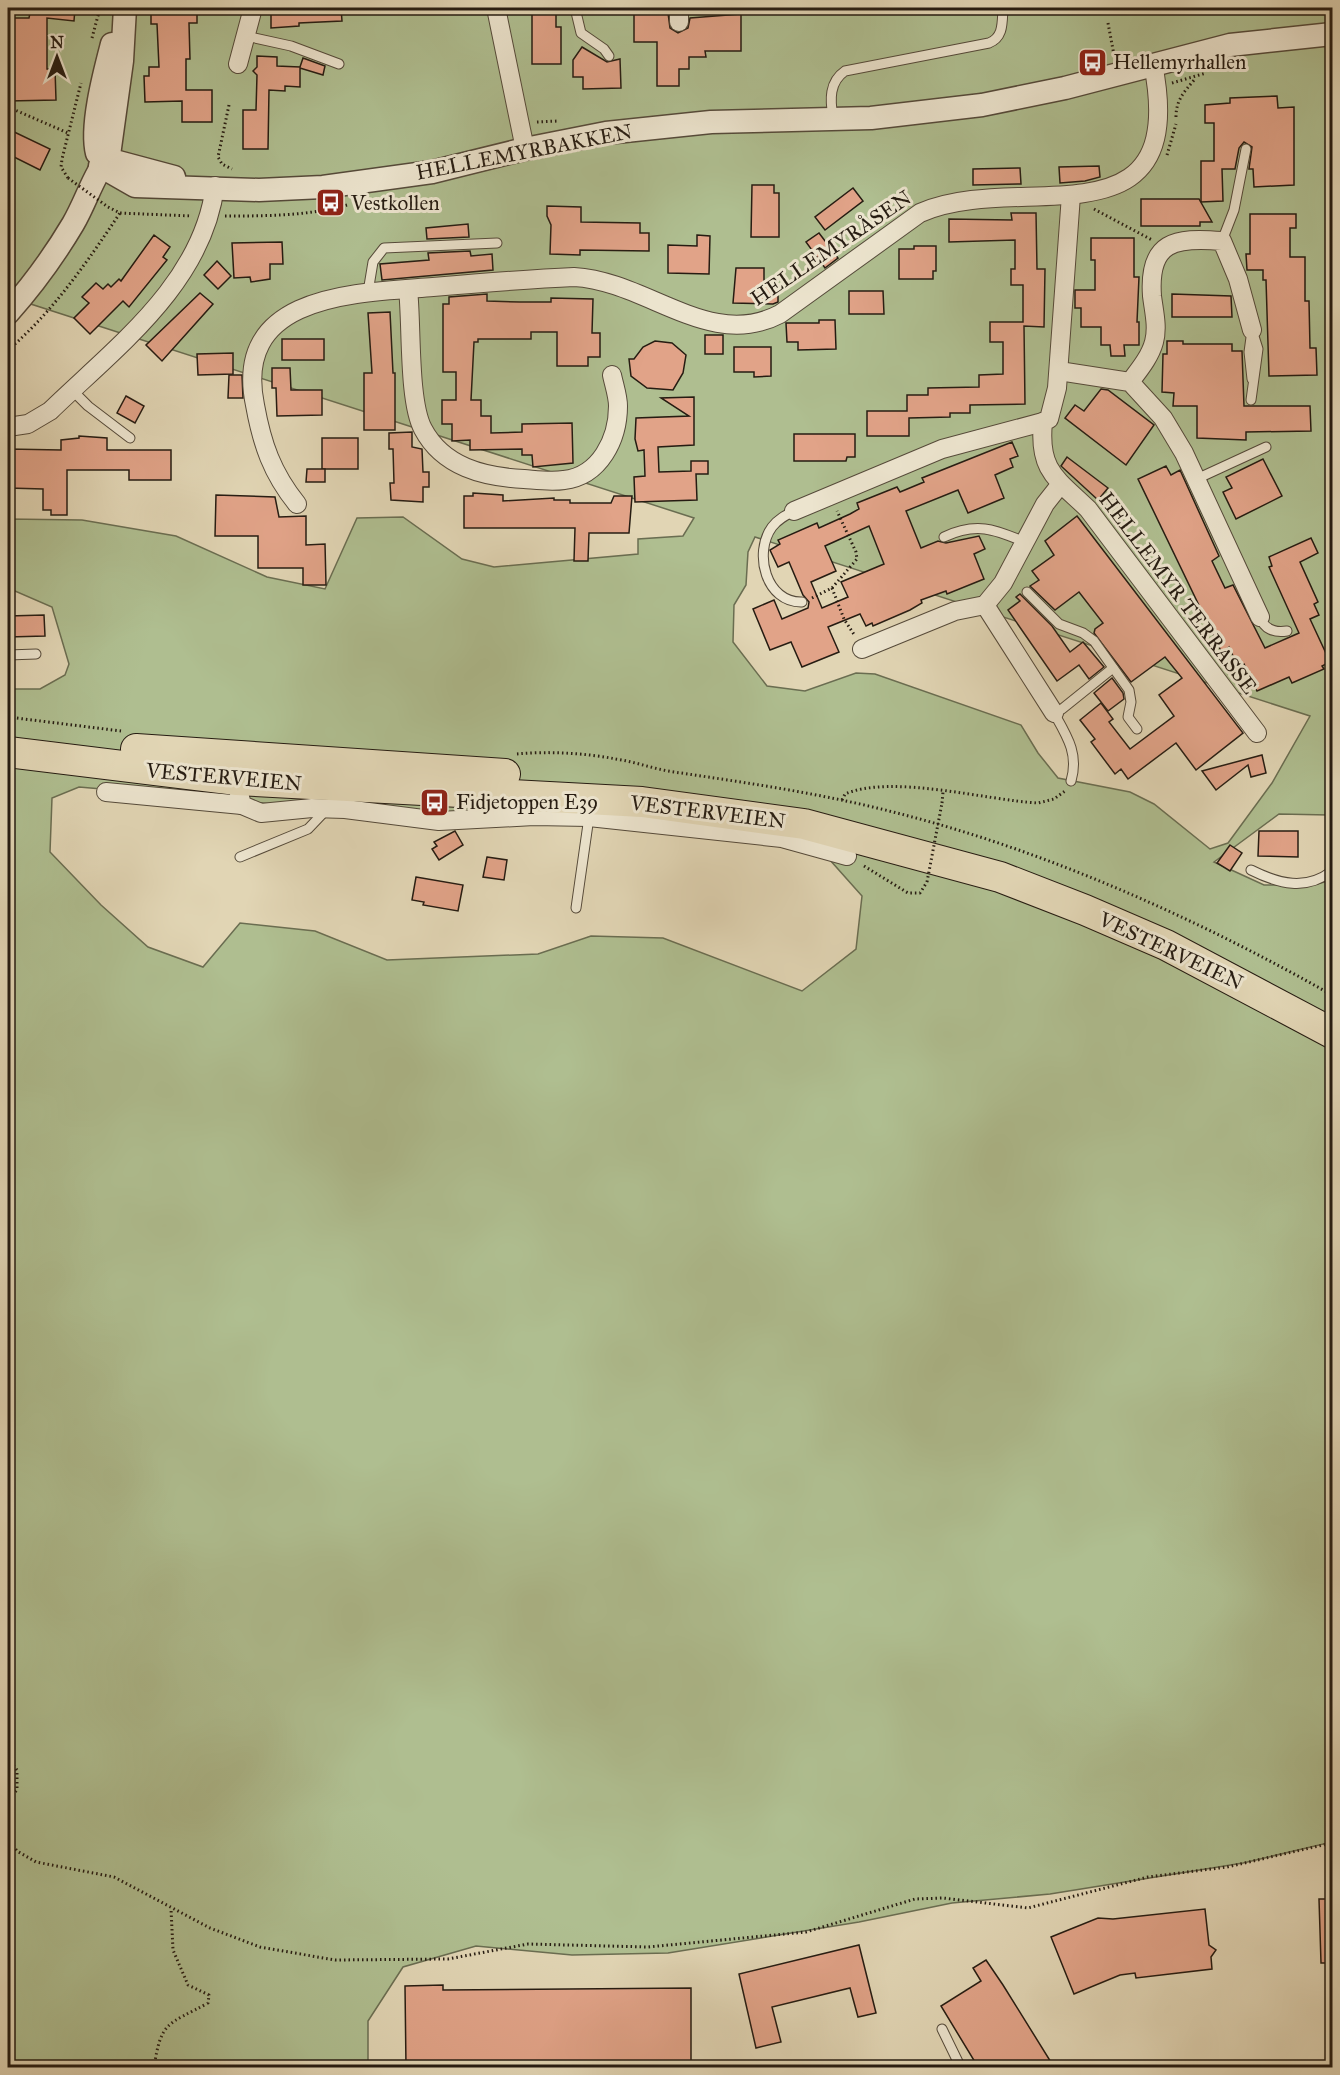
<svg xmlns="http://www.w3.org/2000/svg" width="1340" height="2075" font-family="'IM FELL Great Primer',serif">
<rect width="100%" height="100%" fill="#e1d5b4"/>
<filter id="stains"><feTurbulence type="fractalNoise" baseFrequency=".00333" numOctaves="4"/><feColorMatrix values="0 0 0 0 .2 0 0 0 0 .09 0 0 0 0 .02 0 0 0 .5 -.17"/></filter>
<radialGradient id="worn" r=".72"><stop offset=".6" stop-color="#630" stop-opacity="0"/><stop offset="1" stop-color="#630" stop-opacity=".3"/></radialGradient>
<!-- green -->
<path fill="#afbe90" stroke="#6a6d51" stroke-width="1.5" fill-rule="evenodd" d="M8 8H1332V813L1329 815 1279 814 1214 862 1264 885H1313L1332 880V1842L1243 1863 1050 1894 952 1903 859 1922 668 1953 572 1955 476 1946 403 1967 368 2021V2067H8V689H40L65 675 69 664 52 607 8 588V519L82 520 176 536 267 577 325 589 357 518 403 517 462 559 494 567 638 554V539L683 536 694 518 12 298 8 306ZM755 537 1310 716 1272 783 1228 843 1210 849 1154 804 1130 792 1058 778 1038 753 1021 725 875 674 856 673 805 691 767 686 733 642 734 605 746 585 748 552ZM79 787 274 804 733 835 829 859 862 896 856 949 802 991 663 938 591 936 538 954 387 960 315 931 240 923 203 967 148 947 101 905 50 852 52 798Z"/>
<!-- building -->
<g fill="#e1a388" stroke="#261c12" stroke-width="1.5" fill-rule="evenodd">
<path d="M31 8H75L74 21 47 18V69H55L56 100 8 101V84H10L12 76 9 18H29Z"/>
<path d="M151 8H197V23H189L190 59H186V90H212V122H182V101L145 102 144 76H149V67H159L157 24H151Z"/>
<path d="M271 8H341L342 21 299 23V26L271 28Z"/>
<path d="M634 8H659V13H668L670 28 678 33 688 28 690 18 741 14V51H705L706 57H689V69H679V86H657V42H634Z"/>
<path d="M532 14H556V27H561V64H532Z"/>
<path d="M582 47 607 62 620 59 621 88 583 89V77H573V60Z"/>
<path d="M257 56 277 57V66L300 67 303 58 325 66 323 75 300 68V87L285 86V91L269 90 268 149H243V110H256L257 75 253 71 257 67Z"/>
<path d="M1277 96 1278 108 1294 107V185L1254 187 1253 169H1249L1252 147 1244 142 1239 148 1235 169H1222L1223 201 1201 202V161H1214V123H1205V105L1230 103V98Z"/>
<path d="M8 129 50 149 40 170 8 154Z"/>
<path d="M1099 166 1100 177 1085 181 1060 183 1059 167Z"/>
<path d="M1020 168 1021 184 973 185V169Z"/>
<path d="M752 185H774V193H779V237H751Z"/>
<path d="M853 188 863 201 825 230 815 217Z"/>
<path d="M1141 199H1199L1212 222H1200V226H1141Z"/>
<path d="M547 206 581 207V222L640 223V233H649V251L580 250V255L550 254 551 225 547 216Z"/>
<path d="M1011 213H1036L1037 269H1045L1044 327 1024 326 1025 404 970 405V413H950V417L909 418V436H867V411H907V395H928V388L979 387V375L1003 374V342H990V322H1023V285H1011V269H1015V240L949 242V219L1012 220Z"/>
<path d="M1250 214H1296V228H1290V257H1305V301H1309L1310 348H1316L1317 375 1269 376 1266 280H1263V270H1247L1246 254H1250Z"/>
<path d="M468 224 469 237 427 239 426 228Z"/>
<path d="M819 233 838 258 825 268 806 242Z"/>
<path d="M154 235 170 247 163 257 167 260 129 307 123 301 90 334 74 318 89 303 82 297 96 283 103 289 108 284 111 287 119 279 121 281Z"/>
<path d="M697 235 710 236 709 274 668 273V245L697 246Z"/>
<path d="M1091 238H1134V277H1139L1137 322H1139V345H1124L1125 356H1111L1110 345H1101V327H1081V308H1075V290H1095V260H1091Z"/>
<path d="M282 242 283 264H270V279L251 282 250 277 234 278 232 243Z"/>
<path d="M914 246H936V271H933V279H899V249H914Z"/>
<path d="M470 251 471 256 492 254 493 270 382 280 380 264 429 260 428 253Z"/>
<path d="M217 261 231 276 218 289 204 275Z"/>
<path d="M736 268H764V286L778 289V302L773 304 733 303Z"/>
<path d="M849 291H883L884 314H849Z"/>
<path d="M200 293 213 304 162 361 146 345Z"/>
<path d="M487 294V301L520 302H551V298L593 299 592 333H600V357H588V366H557V332H531V339H478V342H474L471 400H481V416H491V433L522 432V424L572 423 573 463 533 467 532 455H522V449L470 450V440L452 441V424H442V400H456V372H443V304H449V297Z"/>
<path d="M1172 294 1231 296 1232 317H1172Z"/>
<path d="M390 312 393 373H395V430H364V373H372L368 313Z"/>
<path d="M819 320H835L836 349 798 350V342H787L786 323H819Z"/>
<rect x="705" y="335" width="18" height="19"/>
<rect x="282" y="339" width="42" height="21"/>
<path d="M655 341 672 343 686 355 683 373 673 390 647 388 631 376 629 359H634L643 347Z"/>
<path d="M1167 341H1183V344H1232V351H1242L1244 406H1310L1311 431 1246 432V440L1197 438V406H1173L1174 393 1162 392 1163 354H1167Z"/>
<path d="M734 347H771V376L754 377V372H734Z"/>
<path d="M233 353V374L198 375 197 354Z"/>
<path d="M272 368H290L291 390H322V415L277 416 276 388H272Z"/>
<path d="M229 375H242L243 398H228Z"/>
<path d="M1101 389 1108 390 1154 425 1126 465 1065 418 1075 405 1084 411Z"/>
<path d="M126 396 144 406 135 423 117 413Z"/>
<path d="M694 397V445L658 447 659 472 691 471V461H708V474H696L697 500 635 502 634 477 645 476 644 450 638 451 635 439 636 418 689 416 661 398Z"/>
<path d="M412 432V447L422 449 423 472H429V487H423V502L391 500 390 483H394L393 449H389V433Z"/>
<path d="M794 434H855V457H847L846 461H794Z"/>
<path d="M79 436 107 438V450H171V480H129V470H67V515H51V510H43V489L8 488V449L61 450V440L79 438Z"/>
<rect x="322" y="438" width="36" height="31"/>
<path d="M1012 442 1018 456 1010 459 1013 467 995 475 1004 498 968 513 958 490 906 511 921 548 938 541 946 543 979 536 985 549 974 554 984 579 947 594 946 591 921 600 922 603 910 610 873 626 872 623 866 626 860 614 828 627 839 652 802 667 791 642 770 650 753 609 774 600 782 619 808 608 809 602 803 595 789 562 778 567 770 550 780 544 778 540 817 523 819 528 850 514 859 509 857 503 897 487 900 492 924 482 922 478ZM869 526 884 564 841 582 848 597 822 608 811 582 836 571 825 546Z"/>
<path d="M1067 457 1108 488 1098 500 1061 466Z"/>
<path d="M1263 459 1282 496 1236 519 1223 492 1232 488 1226 477Z"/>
<path d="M1166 466 1171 475 1180 470 1219 556 1212 561 1225 588 1233 585 1265 648 1299 633 1269 567 1272 566 1269 557 1311 538 1318 553 1300 562 1318 602 1314 604 1319 615 1310 619 1330 662 1322 666 1324 669 1292 683 1289 677 1257 691 1244 664 1238 667 1229 647 1222 653 1138 479Z"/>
<path d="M307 469H325V482H306Z"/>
<path d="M473 493 503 495V501L554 498V500H570V503H611L614 496H632L629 533H589L588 561H574L575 528H464V496H473Z"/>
<path d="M216 495 275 497 279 517 306 516V545L325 544 326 585H303V568H258V536H215Z"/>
<path d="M1077 516 1243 733 1196 770 1176 743 1128 779 1121 769 1115 774 1091 742 1095 739 1080 720 1101 703 1113 719 1109 722 1130 749 1174 716 1159 695 1182 678 1165 657 1131 682 1094 633 1095 629 1103 623 1079 592 1055 610 1030 586 1039 580 1032 571 1054 555 1045 541Z"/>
<path d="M1020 594 1052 626 1070 652 1083 642 1104 667 1089 679 1079 665 1057 681 1008 610 1020 601 1016 597Z"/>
<path d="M44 615 45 636 8 637V616Z"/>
<path d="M1112 678 1123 693 1124 699 1108 711 1094 693Z"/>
<path d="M1262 755 1266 773 1251 777 1248 765 1216 790 1202 771Z"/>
<path d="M455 831 463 845 439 860 432 849 437 846 434 842Z"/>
<path d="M1259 831H1298V857L1258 856Z"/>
<path d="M1230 845 1242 853 1230 871 1217 863Z"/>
<path d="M487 857 507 860 504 880 483 877Z"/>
<path d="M416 877 463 885 458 911 423 905 424 902 412 900Z"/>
<path d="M1319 1899H1332V1963H1321Z"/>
<path d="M1205 1909 1209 1945 1216 1950 1211 1957 1212 1969 1136 1978 1135 1973 1120 1975 1074 1994 1051 1937 1098 1918 1113 1919Z"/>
<path d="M859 1945 876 2013 858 2017 850 1988 772 2007 781 2042 756 2048 739 1974Z"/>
<path d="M986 1960 1003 1985 1054 2067H978L941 2006 981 1981 973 1968Z"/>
<path d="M443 1985V1990L691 1988V2067H406L405 1986Z"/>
</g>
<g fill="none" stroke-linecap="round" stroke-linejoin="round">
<defs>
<g id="service">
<path d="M575 8 581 33 604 49 609 56"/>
<path d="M246 36 291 46 339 64"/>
<path d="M833 117C830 100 829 82 845 71L989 43C1004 37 1002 22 1003 8"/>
<path d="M1222 241 1234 210 1246 149"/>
<path d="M368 292 373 262 384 248 497 243"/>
<path d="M72 390 88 406 130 438"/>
<path d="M1251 400 1258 349 1252 330 1249 352 1252 379"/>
<path d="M1197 483 1203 476 1266 447"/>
<path d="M794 511C786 515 778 519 772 527 753 553 766 603 802 602"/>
<path d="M944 537C976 522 994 529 1025 542"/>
<path d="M1027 592 1059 624 1083 633 1094 641 1129 690 1131 702 1128 717 1137 729"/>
<path d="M1260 617C1264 629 1274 633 1287 631"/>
<path d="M8 655 36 654"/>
<path d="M1071 781C1079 754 1067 736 1054 713L1062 709 1113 668"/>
<path d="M240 857 308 829 328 808"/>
<path d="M1251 870C1279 884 1306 891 1332 871"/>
<path d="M576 908 589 817"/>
<path d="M942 2029 961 2068"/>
</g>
<g id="minor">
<path d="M496 8 525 149"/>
<path d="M679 22V8"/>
<path d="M238 64 253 8"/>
<path d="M1071 195 1057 388 1049 419 1043 422C1038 471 1057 479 1088 509L1257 733"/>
<path d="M408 289C412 324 408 401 423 429 443 467 484 477 524 479 537 480 551 482 564 480 600 476 618 439 618 406 618 396 614 385 612 375"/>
<path d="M1059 371 1130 382 1163 418 1184 453 1260 617"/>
<path d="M1130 382C1139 370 1150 357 1154 342 1158 327 1154 312 1152 296 1148 241 1175 237 1222 241L1238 279 1252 330"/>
<path d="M8 427 28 424 50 411C116 347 203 283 215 186"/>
<path d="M297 504C272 473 262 444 255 405 232 293 358 293 433 287 480 283 527 279 574 277 647 281 710 351 780 314L920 213C1019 169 1190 252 1153 64"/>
<path d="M794 511 942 449 1043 422"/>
<path d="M985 605 1054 713"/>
<path d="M862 649 955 611 985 605 1003 583 1045 504 1060 485"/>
<path d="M238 772 237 785 242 805 261 813 312 808 345 809 439 821 534 816 589 817 782 838 847 856"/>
<path d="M106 792 242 805"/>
</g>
<g id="tertiary">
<path d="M97 153C90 126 105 71 112 44"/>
<path d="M105 165 118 162 174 177"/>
<path d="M100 166 135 186 259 190 323 187 432 172 525 149 606 133 711 122 871 118 982 105 1065 88 1230 45 1332 34"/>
<path d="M8 313C32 286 54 256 73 224 86 202 93 176 109 155L122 61 125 8"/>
</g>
<g id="trunk">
<path d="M136 749 505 774"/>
<path d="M8 752 237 780 642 802 804 824 1000 877 1085 910 1166 945 1332 1033"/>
</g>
</defs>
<!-- service casing -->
<use href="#service" stroke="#554a3a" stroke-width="11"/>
<!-- minor casing -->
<use href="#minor" stroke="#554a3a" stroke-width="20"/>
<!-- tertiary casing -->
<use href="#tertiary" stroke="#554a3a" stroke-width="25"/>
<!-- trunk casing -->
<use href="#trunk" stroke="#261c12" stroke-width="32"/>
<!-- path -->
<g stroke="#261c12" stroke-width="3" stroke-dasharray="1.5 3" stroke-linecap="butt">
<path d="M1108 23 1114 55"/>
<path d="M92 38 100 8"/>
<path d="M1227 68 1247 64"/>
<path d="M1172 83 1206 73"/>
<path d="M229 105 218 157 222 164 232 169"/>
<path d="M8 107 68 133"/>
<path d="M1176 117C1176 100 1184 92 1195 79"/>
<path d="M537 122 558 121"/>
<path d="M1167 155 1176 124"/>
<path d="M68 178 61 167 62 159 81 83"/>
<path d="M108 207 120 213 192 216"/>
<path d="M1094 209 1152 240"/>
<path d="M225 216C266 216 308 216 347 205"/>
<path d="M8 350C53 312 87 262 120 213"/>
<path d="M832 588 844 619 855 636"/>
<path d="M812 598 832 588 857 559 856 552 837 511"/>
<path d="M8 717 121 731"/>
<path d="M517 754C548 751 585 753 616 759 636 762 654 769 674 772 749 783 824 794 897 813 1047 851 1198 919 1332 995"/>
<path d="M842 800 845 794C892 774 985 800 1038 803L1054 799 1065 791"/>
<path d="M942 803 943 792"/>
<path d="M864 866 908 893H920L927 882"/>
<path d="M8 1758 17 1770V1790L8 1800"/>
<path d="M8 1838 17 1851 36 1862 114 1877 210 1928 260 1947 335 1960 448 1959 528 1944 648 1947 806 1932 915 1899 943 1898 1028 1908 1148 1877 1227 1867 1332 1843"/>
<path d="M154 2068C161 2020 168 2025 208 2003L209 1995 188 1985 173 1950 171 1909"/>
</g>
<!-- service -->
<use href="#service" stroke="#ece4ce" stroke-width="9"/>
<!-- minor -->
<use href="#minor" stroke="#ece4ce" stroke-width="18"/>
<!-- tertiary -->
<use href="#tertiary" stroke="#ece4ce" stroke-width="22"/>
<!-- trunk -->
<use href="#trunk" stroke="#e1d5b4" stroke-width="30"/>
<!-- path-bridge -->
<g stroke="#261c12" stroke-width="3" stroke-dasharray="1.5 3" stroke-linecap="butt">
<path d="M68 178 108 207"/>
<path d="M927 882 942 803"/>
</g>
</g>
<!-- icons -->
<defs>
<symbol id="bus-square" viewBox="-11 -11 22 22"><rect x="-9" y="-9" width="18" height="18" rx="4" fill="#8f2418" stroke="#ece4ce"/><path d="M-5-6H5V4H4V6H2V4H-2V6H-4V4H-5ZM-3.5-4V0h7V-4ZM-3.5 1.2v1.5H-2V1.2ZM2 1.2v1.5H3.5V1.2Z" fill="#fff"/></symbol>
</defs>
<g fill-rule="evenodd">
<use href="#bus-square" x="1076" y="46" width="33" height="33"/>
<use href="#bus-square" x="314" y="186" width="33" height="33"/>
<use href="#bus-square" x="418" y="786" width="33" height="33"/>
</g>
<g text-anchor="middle" stroke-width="6" stroke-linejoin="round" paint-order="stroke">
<!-- poi labels -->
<g font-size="21" fill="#261c12" stroke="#ece4ce" text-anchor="start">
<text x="1113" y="69">Hellemyrhallen</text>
<text x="351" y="210">Vestkollen</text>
<text x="456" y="809">Fidjetoppen E39</text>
</g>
<!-- street labels -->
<g font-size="21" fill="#261c12" stroke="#ece4ce">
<text transform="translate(524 152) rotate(-11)" y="7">HELLEMYRBAKKEN</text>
<text transform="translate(831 248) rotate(-34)" y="7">HELLEMYRÅSEN</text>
<text transform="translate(1178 593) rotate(53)" y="7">HELLEMYR TERRASSE</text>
<text transform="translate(224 777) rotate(5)" y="7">VESTERVEIEN</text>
<text transform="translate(708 812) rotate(7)" y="7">VESTERVEIEN</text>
<text transform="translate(1171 951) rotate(25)" y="7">VESTERVEIEN</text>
</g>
</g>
<!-- margin -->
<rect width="1340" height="2075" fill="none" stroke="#e1d5b4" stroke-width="30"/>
<rect x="9" y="9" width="1322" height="2057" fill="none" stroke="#261c12" stroke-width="3"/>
<rect x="15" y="15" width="1310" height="2045" fill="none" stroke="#261c12" stroke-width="1.5"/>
<!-- north arrow -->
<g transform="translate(57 57)" stroke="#ece4ce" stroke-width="4.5" paint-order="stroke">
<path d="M0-4.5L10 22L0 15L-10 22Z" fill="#261c12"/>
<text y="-9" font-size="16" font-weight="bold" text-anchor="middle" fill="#261c12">N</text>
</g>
<rect width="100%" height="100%" filter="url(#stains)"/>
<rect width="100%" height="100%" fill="url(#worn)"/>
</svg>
